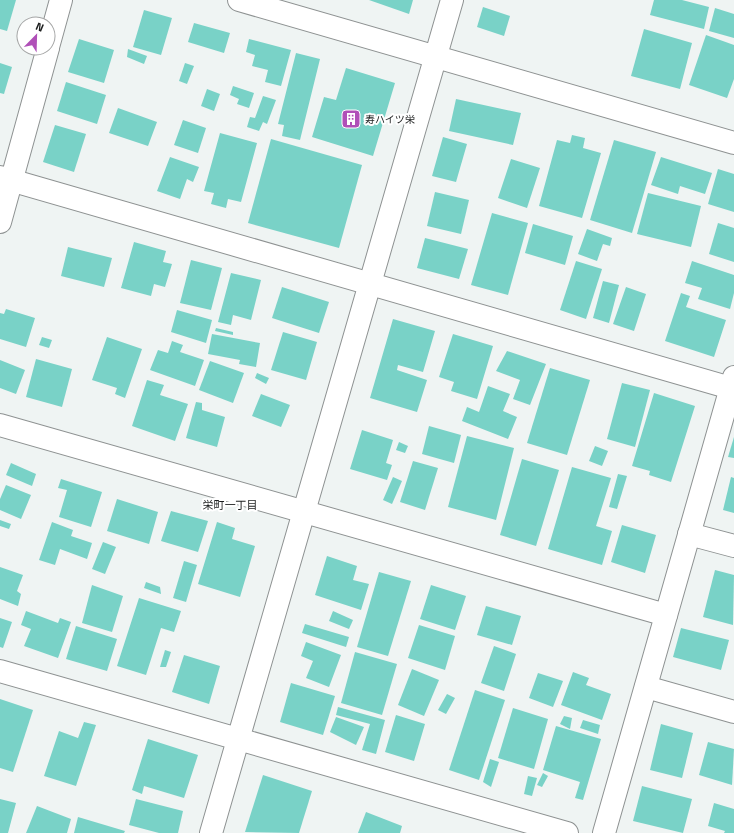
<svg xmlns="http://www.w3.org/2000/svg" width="734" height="833" font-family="'Titillium Web','Noto Sans JP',sans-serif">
<rect width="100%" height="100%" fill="#eff4f3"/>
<!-- building -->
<g fill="#79d2c7">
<path d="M0 0H16L7 31 0 29Z"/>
<path d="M369 0H413L409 14Z"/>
<path d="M654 0H682L709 7 704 29 650 15Z"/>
<path d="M483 7 510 16 504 36 477 27Z"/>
<path d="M715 8 734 14V38L709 31Z"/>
<path d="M144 10 172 18 161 55 133 47Z"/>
<path d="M194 23 230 33 224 53 188 42Z"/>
<path d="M644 29 692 43 680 89 631 76Z"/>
<path d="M706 35 734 45V79L727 98 689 85Z"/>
<path d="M79 39 114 50 104 83 68 72Z"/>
<path d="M249 39 291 50 281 86 265 82 268 70 252 66 255 55 246 52Z"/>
<path d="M128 49 147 56 144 64 127 57Z"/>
<path d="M296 53 320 59 300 140 282 136 284 125 278 124Z"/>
<path d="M0 63 12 67 4 94 0 93Z"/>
<path d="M185 63 194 66 187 84 179 81Z"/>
<path d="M346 68 395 83 373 156 312 137 324 97 336 100Z"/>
<path d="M66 82 106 95 97 124 57 111Z"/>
<path d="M233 86 254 93 249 108 237 104 239 99 230 95Z"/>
<path d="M207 89 220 94 214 111 201 106Z"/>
<path d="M263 96 276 100 267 124 263 122 259 131 247 127 250 117 255 118Z"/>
<path d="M456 99 521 113 513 145 449 131Z"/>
<path d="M118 108 157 122 148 146 109 133Z"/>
<path d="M183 120 206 128 198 153 174 145Z"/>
<path d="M55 125 86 134 74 172 43 162Z"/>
<path d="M220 133 257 143 241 202 228 199 226 208 211 204 214 193 204 191Z"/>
<path d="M572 135 585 138 583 148 601 153 582 218 539 206 557 140 570 143Z"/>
<path d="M443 137 467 144 456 182 432 176Z"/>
<path d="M271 139 362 165 339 248 248 223Z"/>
<path d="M614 140 656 152 632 233 590 220Z"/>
<path d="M170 157 199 167 193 182 187 179 180 199 157 191Z"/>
<path d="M661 157 712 173 705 194 680 186 678 194 651 185Z"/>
<path d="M511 159 540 168 527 208 498 198Z"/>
<path d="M718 169 734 174V212L708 204Z"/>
<path d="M435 192 469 200 461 234 427 226Z"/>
<path d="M648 193 701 206 691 247 637 234Z"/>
<path d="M492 213 528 223 508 295 471 285Z"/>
<path d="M718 223 734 228V262L709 254Z"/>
<path d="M533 224 573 236 565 265 525 253Z"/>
<path d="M587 229 612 238 610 246 603 244 597 261 578 254Z"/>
<path d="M425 238 468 249 459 279 417 268Z"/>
<path d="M134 242 166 251 163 262 172 264 165 287 154 284 151 296 121 288Z"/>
<path d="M68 247 112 258 104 287 61 276Z"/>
<path d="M191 260 222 268 211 310 180 303Z"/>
<path d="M576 261 602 269 586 319 560 310Z"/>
<path d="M692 261 734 275V293L730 309 698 299 702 288 685 283Z"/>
<path d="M231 273 261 280 251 320 233 315 231 325 218 322Z"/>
<path d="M603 281 619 285 609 323 593 318Z"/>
<path d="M282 287 329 302 319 333 272 318Z"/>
<path d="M626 287 646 294 634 331 613 324Z"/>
<path d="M681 293 690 296 686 307 726 320 714 357 665 341Z"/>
<path d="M6 309 35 318 26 347 0 339V313L4 314Z"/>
<path d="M177 310 212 320 206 343 171 332Z"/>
<path d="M393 319 435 331 423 372 398 365 397 370 427 380 417 412 370 398Z"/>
<path d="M216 328 233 332V335L215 331Z"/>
<path d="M283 332 317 342 306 380 271 370Z"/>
<path d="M212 334 260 343 256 367 239 364 240 360 208 354Z"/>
<path d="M453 334 493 346 477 399 451 391 454 382 439 377Z"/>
<path d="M42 337 52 340 49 348 39 345Z"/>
<path d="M107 337 142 349 125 398 115 394 117 388 92 380Z"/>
<path d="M172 341 183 345 180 352 204 360 195 386 150 370 158 350 168 353Z"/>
<path d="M507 351 546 364 530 405 513 399 520 380 496 371Z"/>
<path d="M36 359 72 369 62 407 26 397Z"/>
<path d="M0 360 25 370 16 394 0 388Z"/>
<path d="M210 361 244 373 233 403 199 390Z"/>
<path d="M550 368 590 380 567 455 527 443Z"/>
<path d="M257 373 269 378 266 384 255 378Z"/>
<path d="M147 380 164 385 160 395 188 404 175 441 132 426Z"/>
<path d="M622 383 650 390 635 447 607 439Z"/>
<path d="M488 386 510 394 503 411 517 417 508 439 462 421 467 407 479 412Z"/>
<path d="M654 393 695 406 671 482 649 475 650 471 632 466Z"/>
<path d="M261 394 290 405 281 427 252 416Z"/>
<path d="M196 402 202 403V410L225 417 217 447 186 438Z"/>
<path d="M429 426 461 435 454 463 422 454Z"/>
<path d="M362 430 393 440 386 463 392 465 387 480 350 469Z"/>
<path d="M467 436 514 448 496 520 448 507Z"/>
<path d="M734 437V458L728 457Z"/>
<path d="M399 442 408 446 405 453 396 450Z"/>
<path d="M595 446 608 451 602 466 589 461Z"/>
<path d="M522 459 559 470 536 546 500 535Z"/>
<path d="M413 461 438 468 425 510 400 502Z"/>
<path d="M11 463 36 474 32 486 6 475Z"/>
<path d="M572 467 611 478 596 526 612 531 602 565 548 549Z"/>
<path d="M618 474 627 476 617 509 609 507Z"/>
<path d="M393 477 402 481 392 504 383 500Z"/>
<path d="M731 477 734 478V513L723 510Z"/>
<path d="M61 479 102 492 91 527 59 517 67 490 58 488Z"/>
<path d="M6 485 31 495 21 519 0 510V499Z"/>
<path d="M117 499 158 512 149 544 107 531Z"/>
<path d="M171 511 208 521 198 552 161 541Z"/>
<path d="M0 520 11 524 9 529 0 526Z"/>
<path d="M52 522 73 530 71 536 92 543 87 559 60 549 55 565 39 560Z"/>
<path d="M217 522 235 528 232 539 255 546 240 597 198 584Z"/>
<path d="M622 525 656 535 645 573 611 562Z"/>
<path d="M103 542 116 547 105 574 92 569Z"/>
<path d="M327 556 357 566 353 580 369 584 361 610 315 595Z"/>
<path d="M184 561 197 565 186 602 173 598Z"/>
<path d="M0 567 23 575 17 591 21 594 18 606 0 599Z"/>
<path d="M715 570 734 575 733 625 703 617Z"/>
<path d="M379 572 411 581 388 656 357 647Z"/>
<path d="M146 582 160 587 161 594 144 588Z"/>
<path d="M92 585 123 596 112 632 82 623Z"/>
<path d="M431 585 466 596 455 630 420 619Z"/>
<path d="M139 598 181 611 174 632 161 628 146 675 117 666Z"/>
<path d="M486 606 521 616 512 645 477 635Z"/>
<path d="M26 611 58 623 60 618 71 622 58 658 24 646 31 629 21 625Z"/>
<path d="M333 611 353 620 349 629 329 621Z"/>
<path d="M0 618 12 622 3 648 0 647Z"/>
<path d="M305 624 349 637 346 647 302 633Z"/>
<path d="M419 625 455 636 445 670 408 658Z"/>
<path d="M76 626 117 639 107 671 66 659Z"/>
<path d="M681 628 729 640 721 670 673 657Z"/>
<path d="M306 642 341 655 329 687 306 678 313 661 301 656Z"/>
<path d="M494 646 516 654 504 691 481 683Z"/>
<path d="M165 650 171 652 166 667H160Z"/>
<path d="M355 652 397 664 382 715 341 703Z"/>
<path d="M184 655 220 666 209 704 172 692Z"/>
<path d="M412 669 439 680 424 716 398 705Z"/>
<path d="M573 672 589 678 586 685 611 694 602 720 561 705Z"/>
<path d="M538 673 563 681 553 707 529 698Z"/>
<path d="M291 683 335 696 323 735 280 722Z"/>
<path d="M475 690 505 700 479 780 449 770Z"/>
<path d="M447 694 455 698 446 714 438 710Z"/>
<path d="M0 699 33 710 13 772 0 768Z"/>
<path d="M338 707 385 720 376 754 362 750 370 724 336 715Z"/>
<path d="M513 708 548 719 534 769 498 758Z"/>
<path d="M396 715 425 724 414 761 385 752Z"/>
<path d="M564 716 572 718 570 729 560 724Z"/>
<path d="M336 717 364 727 356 745 330 732Z"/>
<path d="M583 720 600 725 598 734 580 728Z"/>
<path d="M84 722 96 725 76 786 44 776 59 731 78 738Z"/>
<path d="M661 724 693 733 682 778 650 770Z"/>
<path d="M556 726 601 739 583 800 575 798 580 782 543 770Z"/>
<path d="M148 739 198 755 184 798 144 786 142 794 132 790Z"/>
<path d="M708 742 734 749 732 785 699 775Z"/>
<path d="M490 759 499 762 491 787 483 782Z"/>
<path d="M543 773 548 776 542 787 537 785Z"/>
<path d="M263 775 312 791 299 833 245 832Z"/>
<path d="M528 776 537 778 532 796 524 794Z"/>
<path d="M642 786 692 799 683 833 633 821Z"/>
<path d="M0 799 16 803 8 833H0Z"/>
<path d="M136 799 183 811 178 833H159L129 825Z"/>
<path d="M714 803 734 809V833H724L725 831 708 826Z"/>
<path d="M37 806 71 819 67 833H26Z"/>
<path d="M366 812 402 826 400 833H358Z"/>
<path d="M78 817 125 831 124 833H74Z"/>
</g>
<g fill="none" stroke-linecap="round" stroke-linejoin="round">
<defs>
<g id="minor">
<path d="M239 0 734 143"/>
<path d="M48 47 61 0"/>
<path d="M0 177 734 389"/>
<path d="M0 222 48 48"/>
<path d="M0 425 666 615"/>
<path d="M689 534 734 546"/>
<path d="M0 671 567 833"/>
<path d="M646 687 734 712"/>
<path d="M211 833 452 0"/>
<path d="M604 833 734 377"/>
</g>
</defs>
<!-- minor casing -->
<use href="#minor" stroke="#8e9292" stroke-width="24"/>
<!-- minor -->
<use href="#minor" stroke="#fff" stroke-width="22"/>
</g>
<!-- icons -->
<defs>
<symbol id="building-square" viewBox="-11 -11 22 22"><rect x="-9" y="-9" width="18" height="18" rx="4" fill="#b050b8" stroke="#fff"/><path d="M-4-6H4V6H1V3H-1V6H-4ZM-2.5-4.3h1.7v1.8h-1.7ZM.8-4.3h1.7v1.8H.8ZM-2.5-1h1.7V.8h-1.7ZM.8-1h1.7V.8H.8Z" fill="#fff"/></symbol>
</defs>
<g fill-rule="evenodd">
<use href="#building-square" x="340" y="108" width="22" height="22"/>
</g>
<g text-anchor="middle" stroke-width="4" stroke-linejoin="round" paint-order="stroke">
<!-- poi labels -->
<g font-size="10" fill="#1b1d1d" stroke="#fff" text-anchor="start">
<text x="365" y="123">寿ハイツ栄</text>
</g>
<!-- neighbourhood labels -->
<g font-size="11" fill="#1b1d1d" stroke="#fff">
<text x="230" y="509">栄町一丁目</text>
</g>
</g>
<!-- north arrow -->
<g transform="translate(36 36) rotate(23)"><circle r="19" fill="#ffffff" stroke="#a4a5a5"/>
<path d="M0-3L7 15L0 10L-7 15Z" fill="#b050b8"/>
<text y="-6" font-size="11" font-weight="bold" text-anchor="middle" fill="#1b1d1d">N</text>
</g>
</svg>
